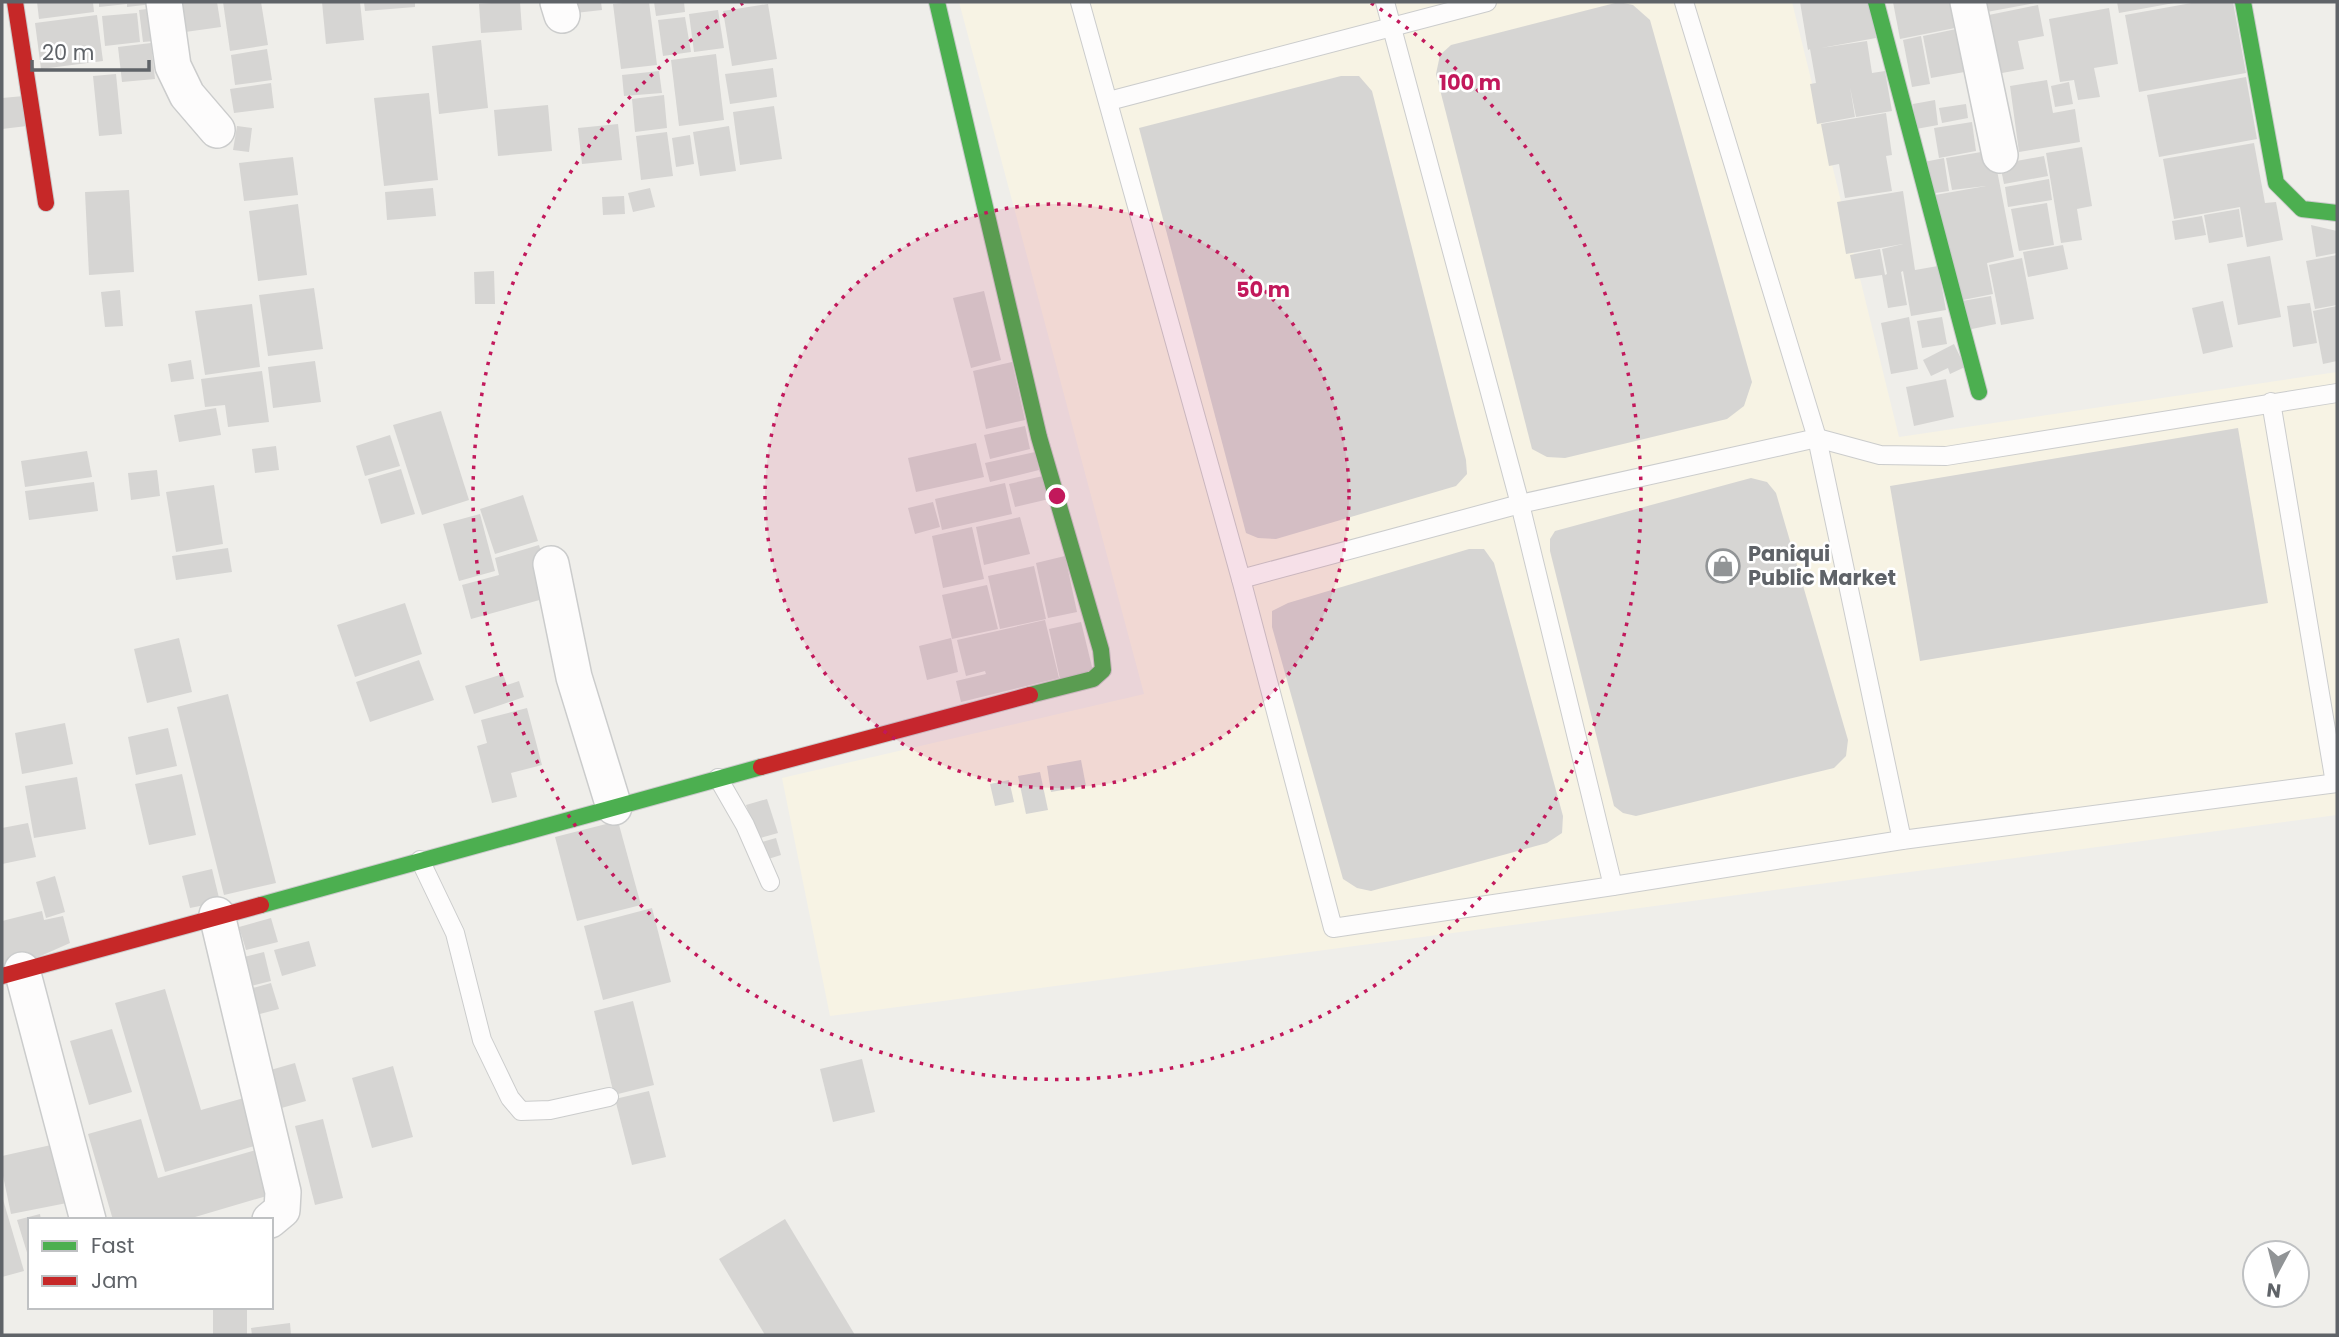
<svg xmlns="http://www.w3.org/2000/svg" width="2339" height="1337" font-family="Poppins,sans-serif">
<rect width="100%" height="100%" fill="#efeeea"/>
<!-- commercial -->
<path fill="#f7f3e4" d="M959 2H1792L1899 437 2337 372V815L830 1016 782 778 1144 694Z"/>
<!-- building -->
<g fill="#d6d5d3">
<path d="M37 2H93L94 12 39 19Z"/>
<path d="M99 2H161V3L127 7V4L99 7Z"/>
<path d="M174 2H217L221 27 178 33Z"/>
<path d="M223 2H261L268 45 230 51Z"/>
<path d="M322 2H360L364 40 326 44Z"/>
<path d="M364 2H415V7L365 11Z"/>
<path d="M504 2H520L522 30 481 33 479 4Z"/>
<path d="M565 2H601L602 10 566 14Z"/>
<path d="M632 2H649L657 65 621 69 613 4Z"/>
<path d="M654 2H684L685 12 656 16Z"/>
<path d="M1619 2 1633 5 1650 20 1752 382 1744 406 1727 419 1565 458 1547 457 1532 449 1436 74 1440 55 1451 45Z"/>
<path d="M1800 2H1870L1876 38 1821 48 1867 41 1872 73 1885 71 1892 111 1856 117 1850 87 1855 117 1817 124 1810 84 1816 83 1810 49 1808 50Z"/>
<path d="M1893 2H1955L1960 27 1900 39Z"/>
<path d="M1974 2H2035V3L1976 14Z"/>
<path d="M2117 2H2174V3L2119 13Z"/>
<path d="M2197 2H2233L2246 73 2139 92 2125 15Z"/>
<path d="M768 4 777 59 732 66 723 11Z"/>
<path d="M2038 5 2044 36 2018 41 2024 69 1991 75 1979 17Z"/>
<path d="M163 7 166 40 143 42 139 10Z"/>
<path d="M2109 8 2118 64 2094 68 2100 97 2078 100 2074 80 2060 82 2049 19Z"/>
<path d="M718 10 724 48 694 52 689 14Z"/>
<path d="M137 13 140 42 105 46 102 16Z"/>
<path d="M97 15 103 61 41 69 35 23Z"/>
<path d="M685 17 691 52 663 56 658 20Z"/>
<path d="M1961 28 1970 71 1931 78 1923 36Z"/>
<path d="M1921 36 1930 84 1912 87 1903 40Z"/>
<path d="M481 40 488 108 439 114 432 46Z"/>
<path d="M151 43 155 79 122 82 118 47Z"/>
<path d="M267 49 272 80 235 85 231 55Z"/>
<path d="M716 54 724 120 679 126 671 60Z"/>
<path d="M773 68 777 97 730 104 725 74Z"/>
<path d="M659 71 662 93 624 96 622 75Z"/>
<path d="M116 74 122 134 99 136 93 76Z"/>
<path d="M1341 76H1359L1372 91 1466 460 1467 474 1456 486 1276 539 1258 538 1246 533 1139 128Z"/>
<path d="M2246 77 2257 139 2159 157 2147 95Z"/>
<path d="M2047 80 2053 113 2075 109 2080 142 2019 152 2010 86Z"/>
<path d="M2069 82 2073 104 2055 107 2051 86Z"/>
<path d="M271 83 274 108 234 113 230 89Z"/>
<path d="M429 93 438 180 384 186 374 98Z"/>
<path d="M664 95 667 128 635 132 632 99Z"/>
<path d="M24 96 27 126 2 129V98Z"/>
<path d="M1935 100 1938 125 1916 129 1913 104Z"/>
<path d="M1966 104 1968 118 1942 123 1939 108Z"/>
<path d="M548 105 552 151 498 156 494 110Z"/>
<path d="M774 106 782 159 740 165 733 112Z"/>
<path d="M1886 113 1892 155 1886 156 1892 191 1845 198 1839 164 1829 166 1821 124Z"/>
<path d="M1972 122 1976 151 1939 158 1934 128Z"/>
<path d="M618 124 622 160 582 164 578 128Z"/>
<path d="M237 126 252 128 249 152 233 150Z"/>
<path d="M729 126 736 171 700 176 693 132Z"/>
<path d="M667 132 673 176 641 180 636 136Z"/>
<path d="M690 135 694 164 676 167 672 138Z"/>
<path d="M2254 143 2265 203 2276 202 2283 240 2247 247 2240 207 2174 219 2163 159Z"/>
<path d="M2082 147 2092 206 2077 209 2082 240 2061 243 2046 153Z"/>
<path d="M1993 150 2014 257 1987 263 1993 294 1958 301 1935 195 1986 186 1952 190 1946 158Z"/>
<path d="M2044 156 2048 176 2004 184 2000 164Z"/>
<path d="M293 157 298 195 244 201 239 163Z"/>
<path d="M1944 158 1949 191 1929 194 1924 162Z"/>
<path d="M2049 179 2052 200 2008 207 2005 187Z"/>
<path d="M433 188 436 216 387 220 385 192Z"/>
<path d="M650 188 655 207 633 212 628 193Z"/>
<path d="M129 190 134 272 89 275 85 192Z"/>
<path d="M1903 191 1915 270 1938 266 1946 310 1911 316 1903 271 1901 272 1907 305 1888 308 1882 275 1855 279 1850 255 1880 249 1885 275 1887 274 1882 249 1903 244 1846 254 1837 202Z"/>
<path d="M624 196 625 214 603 215 602 197Z"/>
<path d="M2047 203 2054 245 2019 251 2011 209Z"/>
<path d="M298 204 307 275 258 281 249 211Z"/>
<path d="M2239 209 2243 237 2209 243 2204 215Z"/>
<path d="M2202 216 2206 235 2175 240 2172 221Z"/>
<path d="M2311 225 2337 231V253L2316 257Z"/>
<path d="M2063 245 2068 269 2028 277 2023 252Z"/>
<path d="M2337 255V305L2315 309 2306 261Z"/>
<path d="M2270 256 2281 317 2238 325 2227 264Z"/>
<path d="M2022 258 2034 319 2001 325 1989 265Z"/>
<path d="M494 271 495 304H475L474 272Z"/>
<path d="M314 288 323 349 268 356 259 295Z"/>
<path d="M120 290 123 326 105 327 101 292Z"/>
<path d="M984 291 1001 360 971 368 953 298Z"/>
<path d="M1991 296 1996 324 1967 330 1962 301Z"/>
<path d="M2223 301 2233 347 2203 354 2192 308Z"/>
<path d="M2310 303 2317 343 2293 347 2287 306Z"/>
<path d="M252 304 260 367 205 375 195 311Z"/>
<path d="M2337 306V361L2323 364 2313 311Z"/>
<path d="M1909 317 1918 369 1891 374 1881 323Z"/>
<path d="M1942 317 1947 344 1922 348 1917 321Z"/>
<path d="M1954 344 1965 367 1950 374 1948 368 1931 376 1923 360Z"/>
<path d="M191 360 194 379 171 382 168 364Z"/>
<path d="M315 361 321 402 273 408 268 367Z"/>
<path d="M1012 362 1025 420 986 429 973 371Z"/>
<path d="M262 371 269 422 228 427 225 405 205 407 201 379Z"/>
<path d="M1946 379 1954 417 1914 426 1906 387Z"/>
<path d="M216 408 221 435 179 442 174 415Z"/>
<path d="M441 411 469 500 422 515 393 425Z"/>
<path d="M1025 426 1030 449 990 459 984 435Z"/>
<path d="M2238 428 2268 603 1920 661 1890 486Z"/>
<path d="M390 435 400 466 365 476 356 446Z"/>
<path d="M976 443 984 477 916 492 908 458Z"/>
<path d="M276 446 279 470 255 473 252 449Z"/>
<path d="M87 451 92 477 25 487 21 461Z"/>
<path d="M1035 452 1039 470 990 482 985 463Z"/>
<path d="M401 469 415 514 381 524 368 479Z"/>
<path d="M157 470 160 496 131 500 128 473Z"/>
<path d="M1043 476 1049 499 1015 507 1009 484Z"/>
<path d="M1751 478 1767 482 1776 493 1848 740 1846 756 1834 768 1636 816 1623 813 1614 806 1550 551V539L1555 531Z"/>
<path d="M94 482 98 511 29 520 25 491Z"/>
<path d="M1005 483 1012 514 942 530 935 499Z"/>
<path d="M214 485 223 544 176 552 166 492Z"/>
<path d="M523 495 538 541 495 554 480 509Z"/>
<path d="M933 502 940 527 915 534 908 508Z"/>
<path d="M480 514 495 571 459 581 443 524Z"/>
<path d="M1020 517 1030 554 984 565 976 527Z"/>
<path d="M972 527 984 579 943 588 932 536Z"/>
<path d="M539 545 554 596 471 619 462 585 499 575 495 558Z"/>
<path d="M228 548 232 572 176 580 172 556Z"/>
<path d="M1469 549H1484L1494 563 1563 816 1562 833 1547 843 1371 891 1357 888 1343 879 1272 627V611L1288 603Z"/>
<path d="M1065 556 1077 612 1048 618 1036 563Z"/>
<path d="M1034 566 1046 619 1000 629 988 576Z"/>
<path d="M987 585 998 629 952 639 942 595Z"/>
<path d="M405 603 422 654 355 677 337 625Z"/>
<path d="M1045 620 1059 678 961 702 956 681 986 674 985 671 966 676 957 640Z"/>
<path d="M1081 622 1093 671 1060 679 1049 629Z"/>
<path d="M179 638 192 692 147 703 134 649Z"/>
<path d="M951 638 958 672 927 680 919 646Z"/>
<path d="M419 660 434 700 370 722 356 682Z"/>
<path d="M503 674 507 685 519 681 524 697 474 714 465 686Z"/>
<path d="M228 694 276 883 224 895 177 707Z"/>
<path d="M527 708 542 765 511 773 517 797 492 803 477 746 487 743 481 720Z"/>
<path d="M65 723 73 764 22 774 15 733Z"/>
<path d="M168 728 177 766 136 775 128 737Z"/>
<path d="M1081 760 1086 786 1051 792 1047 766Z"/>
<path d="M1040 772 1048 810 1026 814 1018 776Z"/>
<path d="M182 774 196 835 149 845 135 784Z"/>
<path d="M77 777 86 829 34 838 25 786Z"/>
<path d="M1009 780 1014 802 995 806 990 784Z"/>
<path d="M767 799 778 833 757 839 746 805Z"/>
<path d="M618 821 641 905 577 921 555 837Z"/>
<path d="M28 823 36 857 2 864V828Z"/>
<path d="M776 838 781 855 765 860 759 843Z"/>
<path d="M212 869 220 902 190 908 182 876Z"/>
<path d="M55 876 65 912 46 918 36 882Z"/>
<path d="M652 908 671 982 603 1000 584 926Z"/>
<path d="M42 911 44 920 63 916 70 943 2 973V921Z"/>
<path d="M271 918 278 942 246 950 239 927Z"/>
<path d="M309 941 316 966 282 976 274 950Z"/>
<path d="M264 952 271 981 247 987 240 958Z"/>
<path d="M271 983 279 1009 256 1015 249 989Z"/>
<path d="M165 989 201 1110 244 1098 258 1145 165 1172 115 1003Z"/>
<path d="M633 1001 654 1085 614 1095 594 1011Z"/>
<path d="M112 1029 132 1092 89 1105 70 1041Z"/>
<path d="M862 1059 875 1112 833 1122 820 1069Z"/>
<path d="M295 1063 306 1101 278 1109 267 1071Z"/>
<path d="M393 1066 413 1137 372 1148 352 1078Z"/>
<path d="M649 1091 666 1157 632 1165 615 1099Z"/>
<path d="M141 1119 158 1178 256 1150 270 1195 185 1220H113L88 1134Z"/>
<path d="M323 1119 343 1198 315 1205 295 1126Z"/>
<path d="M60 1143 72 1202 11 1214 2 1171V1156Z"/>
<path d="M2 1196 24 1271 2 1277Z"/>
<path d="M40 1214 41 1220H30L29 1259 17 1220Z"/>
<path d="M785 1219 855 1335H765L719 1259Z"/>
<rect x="213" y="1307" width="34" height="28"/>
<path d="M290 1323 291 1335H252L251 1328Z"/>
</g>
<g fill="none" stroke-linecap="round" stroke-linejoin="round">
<defs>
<g id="lane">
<path d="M1080 2 1241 579 1333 928 1613 886 1902 840 2337 783"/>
<path d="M1385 2 1520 504 1613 886"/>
<path d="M1684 2 1817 438 1902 840"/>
<path d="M1109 101 1487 2"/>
<path d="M2271 402 2335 783"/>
<path d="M1241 579 1520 504 1817 438 1880 455 1946 456 2337 393"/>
<path d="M718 778 745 825 770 882"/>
<path d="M420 860 455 933 482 1040 510 1098 521 1111 550 1110 609 1097"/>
</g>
<g id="street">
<path d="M164 2 173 66 187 95 217 130"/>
<path d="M558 2 562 15"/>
<path d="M1968 2 2000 155"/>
<path d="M551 564 574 677 614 807"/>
<path d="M217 915 283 1192 282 1210 270 1220"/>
<path d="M22 970 88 1220"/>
</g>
<g id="fast">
<path d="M937 2 1039 437 1101 650 1103 670 1093 679 1030 695"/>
<path d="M1876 2 1979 392"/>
<path d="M2243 2 2276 183 2302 209 2337 213"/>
<path d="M261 905 761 767"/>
</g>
<g id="jam">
<path d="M15 2 46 203"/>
<path d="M761 767 1030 695"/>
<path d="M2 976 261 905"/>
</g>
</defs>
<!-- lane casing -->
<use href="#lane" stroke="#cbcccc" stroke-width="20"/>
<!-- street casing -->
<use href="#street" stroke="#cbcccc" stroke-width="38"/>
<!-- fast casing -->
<use href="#fast" stroke="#cacacb" stroke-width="18"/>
<!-- jam casing -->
<use href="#jam" stroke="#cacacb" stroke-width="18"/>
<!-- lane -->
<use href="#lane" stroke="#fdfcfc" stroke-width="18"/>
<!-- street -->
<use href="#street" stroke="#fdfcfc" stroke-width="35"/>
<!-- fast -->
<use href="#fast" stroke="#4caf50" stroke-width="16"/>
<!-- jam -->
<use href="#jam" stroke="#c62828" stroke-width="16"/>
</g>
<!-- distance rings -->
<circle cx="1057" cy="496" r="292" fill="#c2185b" fill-opacity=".12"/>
<g fill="none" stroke="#c2185b" stroke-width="3.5" stroke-dasharray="3.5 7">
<circle cx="1057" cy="496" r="292"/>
<path d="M1371 3A584 584 0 1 1 743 3"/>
</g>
<!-- icons -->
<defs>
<symbol id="shop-ring" viewBox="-11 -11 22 22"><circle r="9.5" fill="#fff" stroke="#919496" stroke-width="1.5"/><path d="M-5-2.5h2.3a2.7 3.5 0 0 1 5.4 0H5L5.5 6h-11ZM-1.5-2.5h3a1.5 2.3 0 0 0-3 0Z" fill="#919496"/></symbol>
</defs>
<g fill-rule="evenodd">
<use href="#shop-ring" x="1704" y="547" width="38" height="38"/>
</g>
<g text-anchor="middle" stroke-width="5" stroke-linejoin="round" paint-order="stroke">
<!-- poi labels -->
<g font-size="21" font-weight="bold" fill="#5f6368" stroke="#fff" text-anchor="start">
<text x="1748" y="561">Paniqui<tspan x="1748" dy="24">Public Market</tspan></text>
</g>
</g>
<circle cx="1057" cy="496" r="10" fill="#c2185b" stroke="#fff" stroke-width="3.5"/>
<g font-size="21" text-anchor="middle" font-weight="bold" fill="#c2185b" stroke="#fff" stroke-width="5" stroke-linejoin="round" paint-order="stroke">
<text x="1470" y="90">100 m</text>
<text x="1263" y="297">50 m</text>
</g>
<!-- border -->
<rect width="2339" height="1337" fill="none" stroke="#5f6368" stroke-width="7"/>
<!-- legend -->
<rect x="28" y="1218" width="245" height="91" fill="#ffffff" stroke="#bfc1c3" stroke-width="2"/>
<rect x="42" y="1241" width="35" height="10" fill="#4caf50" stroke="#bfc1c3" stroke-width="2"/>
<text x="91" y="1253" font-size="21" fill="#5f6368">Fast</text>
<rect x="42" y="1276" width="35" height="10" fill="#c62828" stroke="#bfc1c3" stroke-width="2"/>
<text x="91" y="1288" font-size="21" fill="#5f6368">Jam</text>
<!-- north arrow -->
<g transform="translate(2276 1274) rotate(187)"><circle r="33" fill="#ffffff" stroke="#bfc1c3" stroke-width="2"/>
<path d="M0-5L12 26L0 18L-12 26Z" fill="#919496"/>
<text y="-10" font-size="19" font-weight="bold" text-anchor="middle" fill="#5f6368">N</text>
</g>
<!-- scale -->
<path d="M32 60v10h117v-10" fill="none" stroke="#5f6368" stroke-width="3.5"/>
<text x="42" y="60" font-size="21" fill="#5f6368" stroke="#ffffff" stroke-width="5" paint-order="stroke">20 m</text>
</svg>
